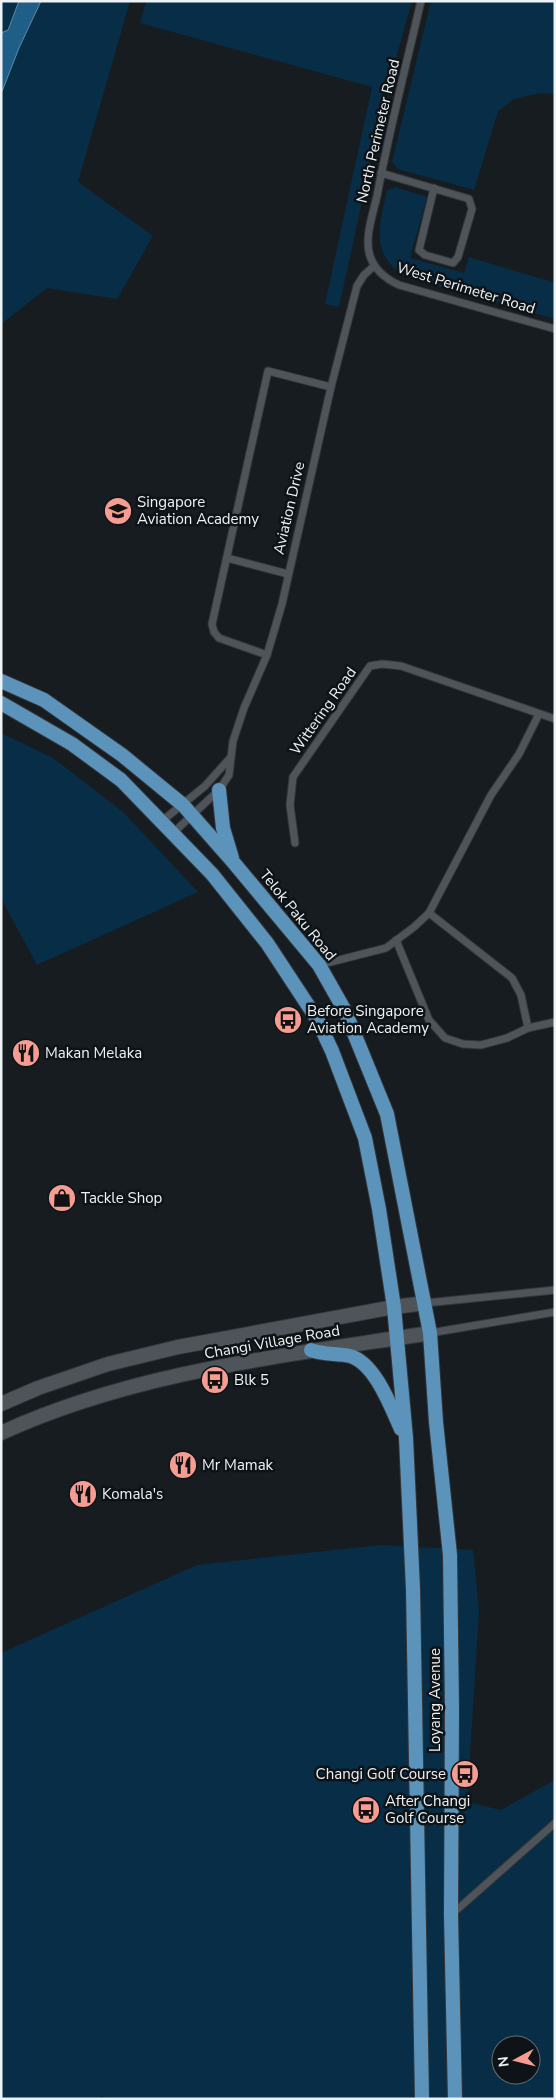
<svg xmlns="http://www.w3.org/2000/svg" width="556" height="2100" font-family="'Nunito Sans',sans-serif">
<rect width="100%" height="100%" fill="#171c21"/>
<!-- green -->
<g fill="#072e46" fill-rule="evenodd">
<path d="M1 1H19L7 30 1 33Z"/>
<path d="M41 1H130L78 182 153 236 117 299 47 288 1 324V94L19 48Z"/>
<path d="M146 1H412L384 101 339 307 325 304 372 87 140 23Z"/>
<path d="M431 1H555V94L540 93 514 99 498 111 474 190 398 169 392 162Z"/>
<path d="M395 187 427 197 410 258 464 273 469 257 555 283V319L405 276C370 255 379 225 387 191Z"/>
<path d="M1 733 53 758 123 812 198 892 37 965 1 898Z"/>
<path d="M380 1545 473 1550 479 1612 467 1802 501 1810 555 1780V2099H104L102 2095 99 2099H1V1653L197 1565ZM501 2045H531V2075H501Z"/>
</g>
<!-- water -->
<path fill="#1f5e87" stroke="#5d8aa8" d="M19 1H41L19 48 1 94V33L8 30Z"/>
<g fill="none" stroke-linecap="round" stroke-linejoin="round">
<defs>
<g id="service">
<path d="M421 1C406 66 389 131 377 196 373 214 364 238 370 256 375 271 386 279 399 285L555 329"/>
<path d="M381 173 466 198 469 199 472 209 458 257 453 263 425 255 419 250 434 188"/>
<path d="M227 558 288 574"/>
<path d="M267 655 219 638 214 632 212 624 268 371 331 387"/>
<path d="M162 821 205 786 230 758"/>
<path d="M173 833 219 790 229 775 233 741 244 708 267 655 282 604 331 387 357 286 364 275 374 266"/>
<path d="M295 843 290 805 293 777 370 666 382 664 401 666 555 719"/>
<path d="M429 913 512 978 521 995 528 1028"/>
<path d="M396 940 429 1020 445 1038 463 1044 481 1045 507 1038 528 1028 555 1022"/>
<path d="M319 965 386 948 414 927 429 913 491 795 519 754 539 714"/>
<path d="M426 1303 555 1290"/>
<path d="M430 1333 555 1312"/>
<path d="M451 1915 555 1823"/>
</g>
<g id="minor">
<path d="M1 1404 38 1388 108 1364 178 1347 394 1307 426 1303"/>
<path d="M1 1433C136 1371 285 1356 430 1333"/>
</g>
<g id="primary">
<path d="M1 681 44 700 122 755 183 805 234 863 319 965 345 1011 387 1114 430 1333 436 1422 450 1555 452 1709 451 1915 455 2099"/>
<path d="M1 703 72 744 121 780 212 874 267 943 317 1019 332 1051 365 1138 379 1209 394 1307 406 1438 413 1589 422 2099"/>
<path d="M219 790 223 828 232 858"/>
<path d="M311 1350C323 1355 337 1353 350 1356 375 1363 391 1407 401 1429"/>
</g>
</defs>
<!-- service casing -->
<use href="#service" stroke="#333639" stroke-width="9"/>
<!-- minor casing -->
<use href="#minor" stroke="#333639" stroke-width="16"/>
<!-- primary casing -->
<use href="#primary" stroke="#333639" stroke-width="16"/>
<!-- service -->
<use href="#service" stroke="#4e5459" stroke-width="7"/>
<!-- minor -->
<use href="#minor" stroke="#4e5459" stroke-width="14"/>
<!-- primary -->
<use href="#primary" stroke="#5b93bb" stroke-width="14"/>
</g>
<!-- icons -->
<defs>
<symbol id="school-disc" viewBox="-11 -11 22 22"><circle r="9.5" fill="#f59c93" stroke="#0e1317"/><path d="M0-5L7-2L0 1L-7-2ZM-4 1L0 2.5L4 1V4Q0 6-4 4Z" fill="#111"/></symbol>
<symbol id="bus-disc" viewBox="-11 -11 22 22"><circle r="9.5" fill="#f59c93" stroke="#0e1317"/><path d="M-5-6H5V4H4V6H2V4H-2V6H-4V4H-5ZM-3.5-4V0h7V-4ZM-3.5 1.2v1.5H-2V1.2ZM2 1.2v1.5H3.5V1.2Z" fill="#111"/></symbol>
<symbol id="restaurant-disc" viewBox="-11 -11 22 22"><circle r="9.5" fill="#f59c93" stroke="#0e1317"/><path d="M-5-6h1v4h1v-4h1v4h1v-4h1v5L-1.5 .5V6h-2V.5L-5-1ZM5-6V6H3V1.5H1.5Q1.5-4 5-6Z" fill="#111"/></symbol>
<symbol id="shop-disc" viewBox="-11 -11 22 22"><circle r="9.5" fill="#f59c93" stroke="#0e1317"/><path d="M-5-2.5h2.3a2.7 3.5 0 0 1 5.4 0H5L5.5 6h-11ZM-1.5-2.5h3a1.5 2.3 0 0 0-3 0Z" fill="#111"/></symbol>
</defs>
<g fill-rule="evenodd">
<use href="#school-disc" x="102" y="495" width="32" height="32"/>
<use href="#bus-disc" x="272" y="1004" width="32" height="32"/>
<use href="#restaurant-disc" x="10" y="1037" width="32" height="32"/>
<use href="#shop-disc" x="46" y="1182" width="32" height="32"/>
<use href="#bus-disc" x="199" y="1364" width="32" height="32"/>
<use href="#restaurant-disc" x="167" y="1449" width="32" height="32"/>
<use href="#restaurant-disc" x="67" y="1478" width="32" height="32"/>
<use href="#bus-disc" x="449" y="1758" width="32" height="32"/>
<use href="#bus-disc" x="350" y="1794" width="32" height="32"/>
</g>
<g text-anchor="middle" stroke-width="5" stroke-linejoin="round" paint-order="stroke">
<!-- street labels -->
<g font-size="15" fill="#eef2f5" stroke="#0e1317">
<text transform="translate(378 131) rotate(-77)" y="5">North Perimeter Road</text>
<text transform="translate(466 288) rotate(17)" y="5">West Perimeter Road</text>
<text transform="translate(289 508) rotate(-77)" y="5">Aviation Drive</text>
<text transform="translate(323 711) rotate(-55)" y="5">Wittering Road</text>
<text transform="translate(298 915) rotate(51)" y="5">Telok Paku Road</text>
<text transform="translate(272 1342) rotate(-10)" y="5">Changi Village Road</text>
<text transform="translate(435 1700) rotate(-90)" y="5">Loyang Avenue</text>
</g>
<!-- poi labels -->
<g font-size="15" fill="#eef2f5" stroke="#0e1317" text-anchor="start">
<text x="137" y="507">Singapore<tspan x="137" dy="17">Aviation Academy</tspan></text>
<text x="307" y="1016">Before Singapore<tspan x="307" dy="17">Aviation Academy</tspan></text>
<text x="45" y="1058">Makan Melaka</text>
<text x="81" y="1203">Tackle Shop</text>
<text x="234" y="1385">Blk 5</text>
<text x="202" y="1470">Mr Mamak</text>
<text x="102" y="1499">Komala's</text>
<text x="446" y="1779" text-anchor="end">Changi Golf Course</text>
<text x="385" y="1806">After Changi<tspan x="385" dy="17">Golf Course</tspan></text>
</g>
</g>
<!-- border -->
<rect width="556" height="2100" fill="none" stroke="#eef2f5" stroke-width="5"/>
<!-- north arrow -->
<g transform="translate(516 2060) rotate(263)"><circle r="24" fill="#0e1317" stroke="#686c70"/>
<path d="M0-4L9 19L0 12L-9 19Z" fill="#f59c93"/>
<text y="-8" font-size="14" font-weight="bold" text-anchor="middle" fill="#eef2f5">N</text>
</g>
</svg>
